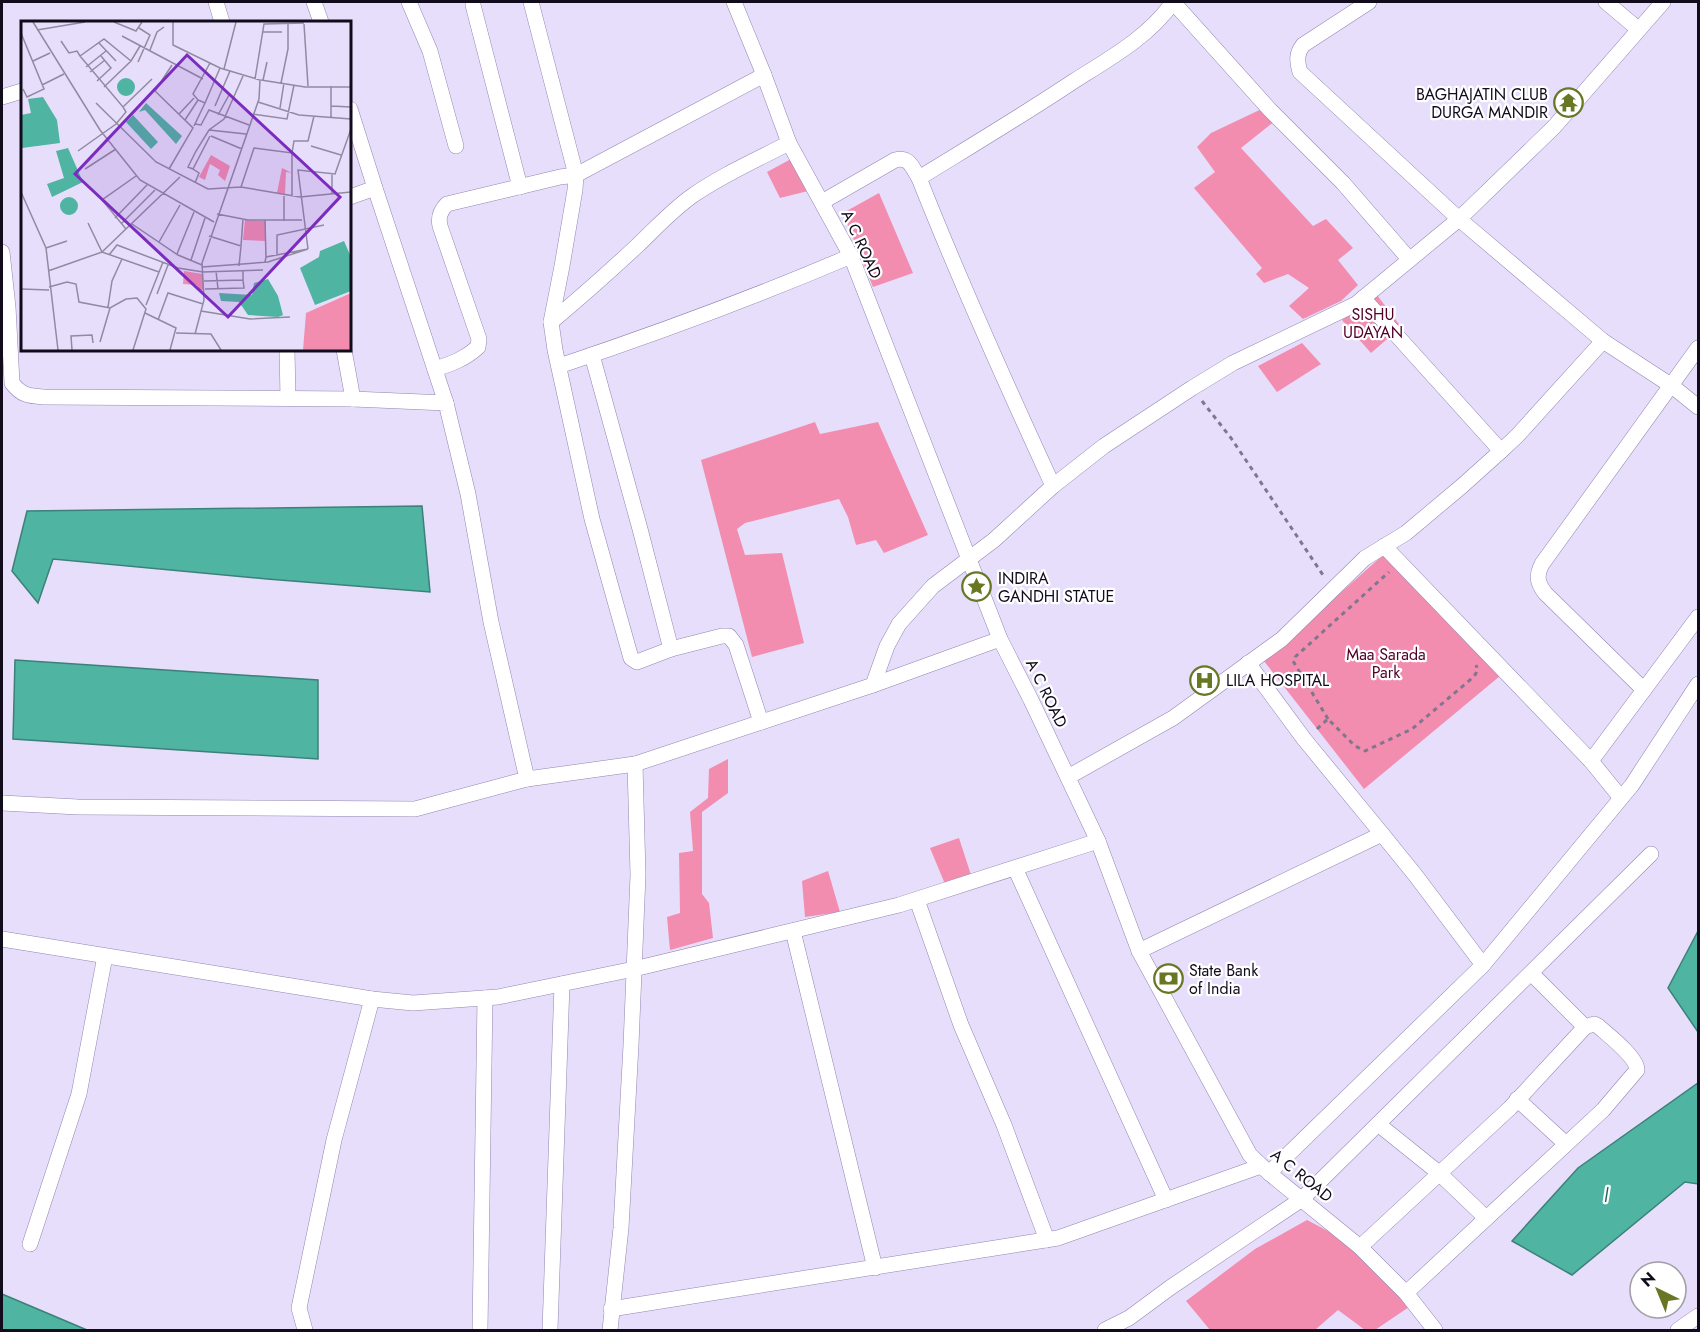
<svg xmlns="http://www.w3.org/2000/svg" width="1700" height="1332" font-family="Jost,sans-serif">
<rect width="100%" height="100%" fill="#e7defb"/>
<!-- green -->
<g fill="#f28daf">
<path d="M1268 106 1280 117 1241 148 1313 226 1326 219 1353 248 1338 260 1358 285 1341 301 1303 319 1289 306 1309 288 1288 274 1264 283 1256 274 1262 268 1194 188 1215 172 1197 147 1211 133Z"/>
<path d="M791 159 808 191 780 198 767 172Z"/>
<path d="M879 193 913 273 873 287 843 213Z"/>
<path d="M1377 295 1401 327 1371 353 1342 320Z"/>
<path d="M1302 343 1321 364 1277 392 1258 366Z"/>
<path d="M815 422 820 434 878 422 928 535 884 553 876 540 856 545 848 517 839 499 745 523 737 529 745 555 782 553 804 643 752 657 701 460Z"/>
<path d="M1392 547 1506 671 1364 789 1264 661Z"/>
<path d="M728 759V793L702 812V894L709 903 713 938 670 950 667 917 680 913 679 853 693 851 690 812 708 798 709 769Z"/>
<path d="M959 838 971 875 945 884 930 848Z"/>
<path d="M828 871 840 912 805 917 802 881Z"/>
<path d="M1307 1220 1358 1247 1409 1307 1375 1330H1365L1338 1310 1315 1330H1210L1186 1301 1255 1249Z"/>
</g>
<!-- water -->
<g fill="#4fb4a1" stroke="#3c8179" stroke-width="1.5">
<path d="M422 506 430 592 267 579 53 559 38 603 12 571 27 511Z"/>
<path d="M15 660 318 680V759L13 739Z"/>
<path d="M1698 931V1032L1668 988Z"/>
<path d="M1698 1083V1184L1685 1182 1572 1275 1512 1241 1578 1168Z"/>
<path d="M2 1294 87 1330H2Z"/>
</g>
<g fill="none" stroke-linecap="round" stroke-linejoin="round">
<defs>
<g id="minor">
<path d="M216 2 222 22"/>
<path d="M314 2 321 22"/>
<path d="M409 2 430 51 456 146"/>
<path d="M531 2 576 175 575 190 562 266 551 322 555 350 592 519 631 658 637 662 671 649"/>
<path d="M734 2 764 75 789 143 851 256 1000 639 1031 700 1098 841 1139 951 1250 1155 1269 1173 1360 1247 1406 1293 1435 1330"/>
<path d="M1173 2 1270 110 1343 183 1409 259"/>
<path d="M1369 2 1303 45C1296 54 1297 61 1300 72L1459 219 1603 341 1672 386 1698 407"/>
<path d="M1606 2 1638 29"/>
<path d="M473 5 520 187"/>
<path d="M2 97 22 91"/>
<path d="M350 109 375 188 350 197"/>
<path d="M375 188 446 403"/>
<path d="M822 202 895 160C909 156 912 167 919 178"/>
<path d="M2 252 8 307 12 383C22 396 29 396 45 397L353 399 446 403 468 494 491 622 527 779"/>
<path d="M1363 298 1501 451"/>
<path d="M551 322C581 297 609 272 637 246 655 229 671 211 692 196 722 175 756 160 789 143"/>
<path d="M287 350 288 398"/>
<path d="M344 350 353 399"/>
<path d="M592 355 640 529 671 649 722 636H729L736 645 761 722"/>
<path d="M559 366C658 333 755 297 851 256"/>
<path d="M435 369C451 364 465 359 478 347L479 339 440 226C438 217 440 211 447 204L560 177 576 175 764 75"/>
<path d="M1053 486C1006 384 960 282 919 178 971 146 1023 115 1074 81 1109 59 1150 36 1173 2"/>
<path d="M1384 546 1591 761"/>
<path d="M873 685 1000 639"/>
<path d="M1644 690 1545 593C1537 582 1536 576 1542 564L1698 348"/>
<path d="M1068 777 1173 718 1282 639 1365 558 1406 533 1462 486 1501 451 1517 436 1603 341"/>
<path d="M1621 798 1591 761 1698 617"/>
<path d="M2 803 78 807 415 809 527 779 635 764 873 685 887 646 899 624 933 586 994 540 1053 486 1104 446 1192 388 1233 363 1356 304 1459 219 1554 127 1663 2"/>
<path d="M1382 834 1416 876 1483 965"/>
<path d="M1015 868 1166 1200"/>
<path d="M917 900 961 1025 1004 1125 1047 1240"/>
<path d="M793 931 875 1268"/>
<path d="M2 939 372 999 413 1003 498 997 634 969 899 905 1098 841"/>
<path d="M1139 951 1382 834 1304 739 1248 663"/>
<path d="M1517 1099 1566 1144"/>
<path d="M1378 1124 1439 1173 1486 1218"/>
<path d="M1269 1173 1483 965 1632 785 1698 684"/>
<path d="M30 1244 79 1094 105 956"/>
<path d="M1360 1247 1510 1108 1585 1027 1531 973"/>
<path d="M1406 1293 1603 1110 1637 1070C1637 1057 1608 1035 1598 1026L1594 1024 1585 1027"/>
<path d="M611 1309 1058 1238 1261 1166"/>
<path d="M305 1330 299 1308 334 1140 372 999"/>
<path d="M480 1330 485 998"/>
<path d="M550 1330 562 984"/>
<path d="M610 1330 621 1228 631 1045 638 875 635 764"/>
<path d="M1105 1330 1129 1318 1171 1287 1302 1199 1651 854"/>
<path d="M1678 1330 1698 1316"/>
</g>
</defs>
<!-- minor casing -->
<use href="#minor" stroke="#9385b2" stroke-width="16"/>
<!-- path -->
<g stroke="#7e778e" stroke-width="3" stroke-dasharray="4.5 4.5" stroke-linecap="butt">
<path d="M1202 401 1231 438 1323 575"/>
<path d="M1328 719 1293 661 1295 657 1389 572"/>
<path d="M1317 729 1328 719 1355 746 1365 751 1412 729 1470 680C1475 675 1479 672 1476 665"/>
</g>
<!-- minor -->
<use href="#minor" stroke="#fff" stroke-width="15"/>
</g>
<!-- icons -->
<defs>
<symbol id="temple-ring" viewBox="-11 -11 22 22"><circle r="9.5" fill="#fff" stroke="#687724" stroke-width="1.5"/><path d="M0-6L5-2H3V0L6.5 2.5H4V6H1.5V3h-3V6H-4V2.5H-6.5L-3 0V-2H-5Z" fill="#687724"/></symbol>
<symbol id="sight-ring" viewBox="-11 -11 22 22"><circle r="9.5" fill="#fff" stroke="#687724" stroke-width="1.5"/><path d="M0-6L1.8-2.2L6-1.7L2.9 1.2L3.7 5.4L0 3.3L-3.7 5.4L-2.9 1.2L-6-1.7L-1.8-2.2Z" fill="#687724"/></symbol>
<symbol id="hospital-ring" viewBox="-11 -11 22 22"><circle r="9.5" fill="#fff" stroke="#687724" stroke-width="1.5"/><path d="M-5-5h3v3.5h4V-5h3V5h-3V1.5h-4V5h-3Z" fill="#687724"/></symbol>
<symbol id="bank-ring" viewBox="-11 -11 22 22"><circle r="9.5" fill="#fff" stroke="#687724" stroke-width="1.5"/><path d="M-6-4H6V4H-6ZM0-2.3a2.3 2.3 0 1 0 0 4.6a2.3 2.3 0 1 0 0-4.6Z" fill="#687724"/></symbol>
</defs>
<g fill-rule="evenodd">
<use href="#temple-ring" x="1552" y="86" width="33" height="33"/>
<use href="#sight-ring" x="960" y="570" width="33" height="33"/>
<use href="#hospital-ring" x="1188" y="664" width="33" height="33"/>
<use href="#bank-ring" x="1152" y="962" width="33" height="33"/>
</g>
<g text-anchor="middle" stroke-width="4.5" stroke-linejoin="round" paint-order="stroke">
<!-- poi labels -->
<g font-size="16" fill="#110b1b" stroke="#fff" text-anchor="start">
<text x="1548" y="100" text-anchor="end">BAGHAJATIN CLUB<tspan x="1548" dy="18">DURGA MANDIR</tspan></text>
<text x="998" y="584">INDIRA<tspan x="998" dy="18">GANDHI STATUE</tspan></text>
<text x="1226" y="686">LILA HOSPITAL</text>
<text x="1189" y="976">State Bank<tspan x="1189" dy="18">of India</tspan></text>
</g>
<!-- street labels -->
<g font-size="16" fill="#110b1b" stroke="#fff">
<text transform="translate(862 244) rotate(65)" y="6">A C ROAD</text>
<text transform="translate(1047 693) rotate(64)" y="6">A C ROAD</text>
<text transform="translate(1302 1175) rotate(39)" y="6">A C ROAD</text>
</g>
<!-- park labels -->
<g font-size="16" fill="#510028" stroke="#fff">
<text x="1373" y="320">SISHU<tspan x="1373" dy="18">UDAYAN</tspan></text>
<text x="1386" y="660">Maa Sarada<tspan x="1386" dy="18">Park</tspan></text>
</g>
<!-- water labels -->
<g font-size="18" font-style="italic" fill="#136658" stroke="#fff">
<text x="1606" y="1202">l</text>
</g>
</g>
<!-- overview -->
<g transform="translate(21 21)">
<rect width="330" height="330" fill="#e7defb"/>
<path d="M190 134 209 145 204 160 197 154 199 149 189 143 184 159 178 156ZM261 147 271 152 265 151 264 173 256 172ZM224 199 245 200V220L222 219ZM163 250 181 253 183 269H177L176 264 162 263ZM330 272V329H282L285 292Z" fill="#f28daf"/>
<path d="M96 66a9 9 0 1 1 18 0a9 9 0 1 1-18 0ZM22 76 36 99 39 122 1 127 0 94 10 92 7 78ZM125 82 161 115 155 123 124 89 118 91ZM112 94 137 121 130 128 105 101ZM47 127 62 161 31 176 26 163 43 157 35 130ZM39 185a9 9 0 1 1 18 0a9 9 0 1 1-18 0ZM323 220 330 236V270L294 284 279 247 298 236 299 230ZM247 258 257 275 262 294 257 296 227 294 218 281 200 280 198 272 231 274 233 262Z" fill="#4fb4a1"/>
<path fill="none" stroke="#918aa1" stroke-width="1.5" d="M12 1 79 109 119 159 193 201M93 1 115 10 121 1M152 1V24L199 47 239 59 238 78 181 242 183 279 174 313M283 3 287 65M16 9 64 1M241 11H261M0 12 23 68 6 76 2 68M101 15 182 58M40 20 48 32 56 30 59 35 83 18 110 40M78 22 95 40M129 29 136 11 143 6M59 35 102 86 131 58M12 40 29 32M117 41 129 14 118 7M189 42 172 73 177 79 184 82 199 47M65 46 85 30M203 48 215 1M69 51 84 39M234 58 243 3 283 2M240 59 284 66H330M242 59 246 41M76 60 90 47 80 35M260 62 267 28V3M21 64 43 53M310 65V96M83 66 110 40 119 25M237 81 278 94 330 98M75 82 135 141 187 168 220 166 279 176 330 171M194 85 209 50M310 85 330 86M259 87 263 62M158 93 173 77M232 93 266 98 273 64M197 94 208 74M164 99 177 79M174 103 180 104 188 89 228 104M173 105 184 82M188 109 225 113M190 115 221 128M290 125 320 134M57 130 95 103 105 91 102 86M64 148 95 128M148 148 172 107 134 70 151 44M172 148 167 146 175 130 188 109 203 98 222 55M174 162 178 152 172 148 189 115M220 166 233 127 271 132 273 120H287L293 95M0 171 25 227 37 329M311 174V152M271 175V132M196 193 227 199H281M94 197 126 164M244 199 245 236M263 200V175M67 202 81 231 159 156M100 203 134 169M111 203 157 234 181 244M105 208 81 179 115 155M188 215 220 225 222 198M138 221 159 184M25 227 46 220M287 228 277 149 314 153 330 108M156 233 173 191M88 234 96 224 157 247 182 251 242 249M256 234V214L303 204M170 239 184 197M244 241 245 236 287 228M218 245 220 225M181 246 247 241 287 228M27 250 81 231 138 251M195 250 197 268M183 260 222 259V250M28 266 46 261 55 263 58 281 89 287 105 278 116 277 125 288 112 329M0 268 28 269M184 268 223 267 222 259M136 273 147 244M125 284 142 241M87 286 91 260 101 238M180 290 229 298 269 296M124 292 155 307 149 329M137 299 147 272 182 283M155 312 190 313 200 329M79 321 89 287M51 329 50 315 71 314 72 322"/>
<path fill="#7b2cbf" fill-opacity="0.15" stroke="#7b2cbf" stroke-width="3" d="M166 34 319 176 207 296 54 153Z"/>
<rect width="330" height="330" fill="none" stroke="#110b1b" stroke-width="3"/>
</g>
<!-- border -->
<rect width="1700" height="1332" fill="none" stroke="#110b1b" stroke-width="6"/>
<!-- north arrow -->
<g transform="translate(1658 1290) rotate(317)"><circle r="28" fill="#ffffff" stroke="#a09da4" stroke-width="1.5"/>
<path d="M0-4.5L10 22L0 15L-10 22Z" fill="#687724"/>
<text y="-9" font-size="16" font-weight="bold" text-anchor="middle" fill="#110b1b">N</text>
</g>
</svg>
